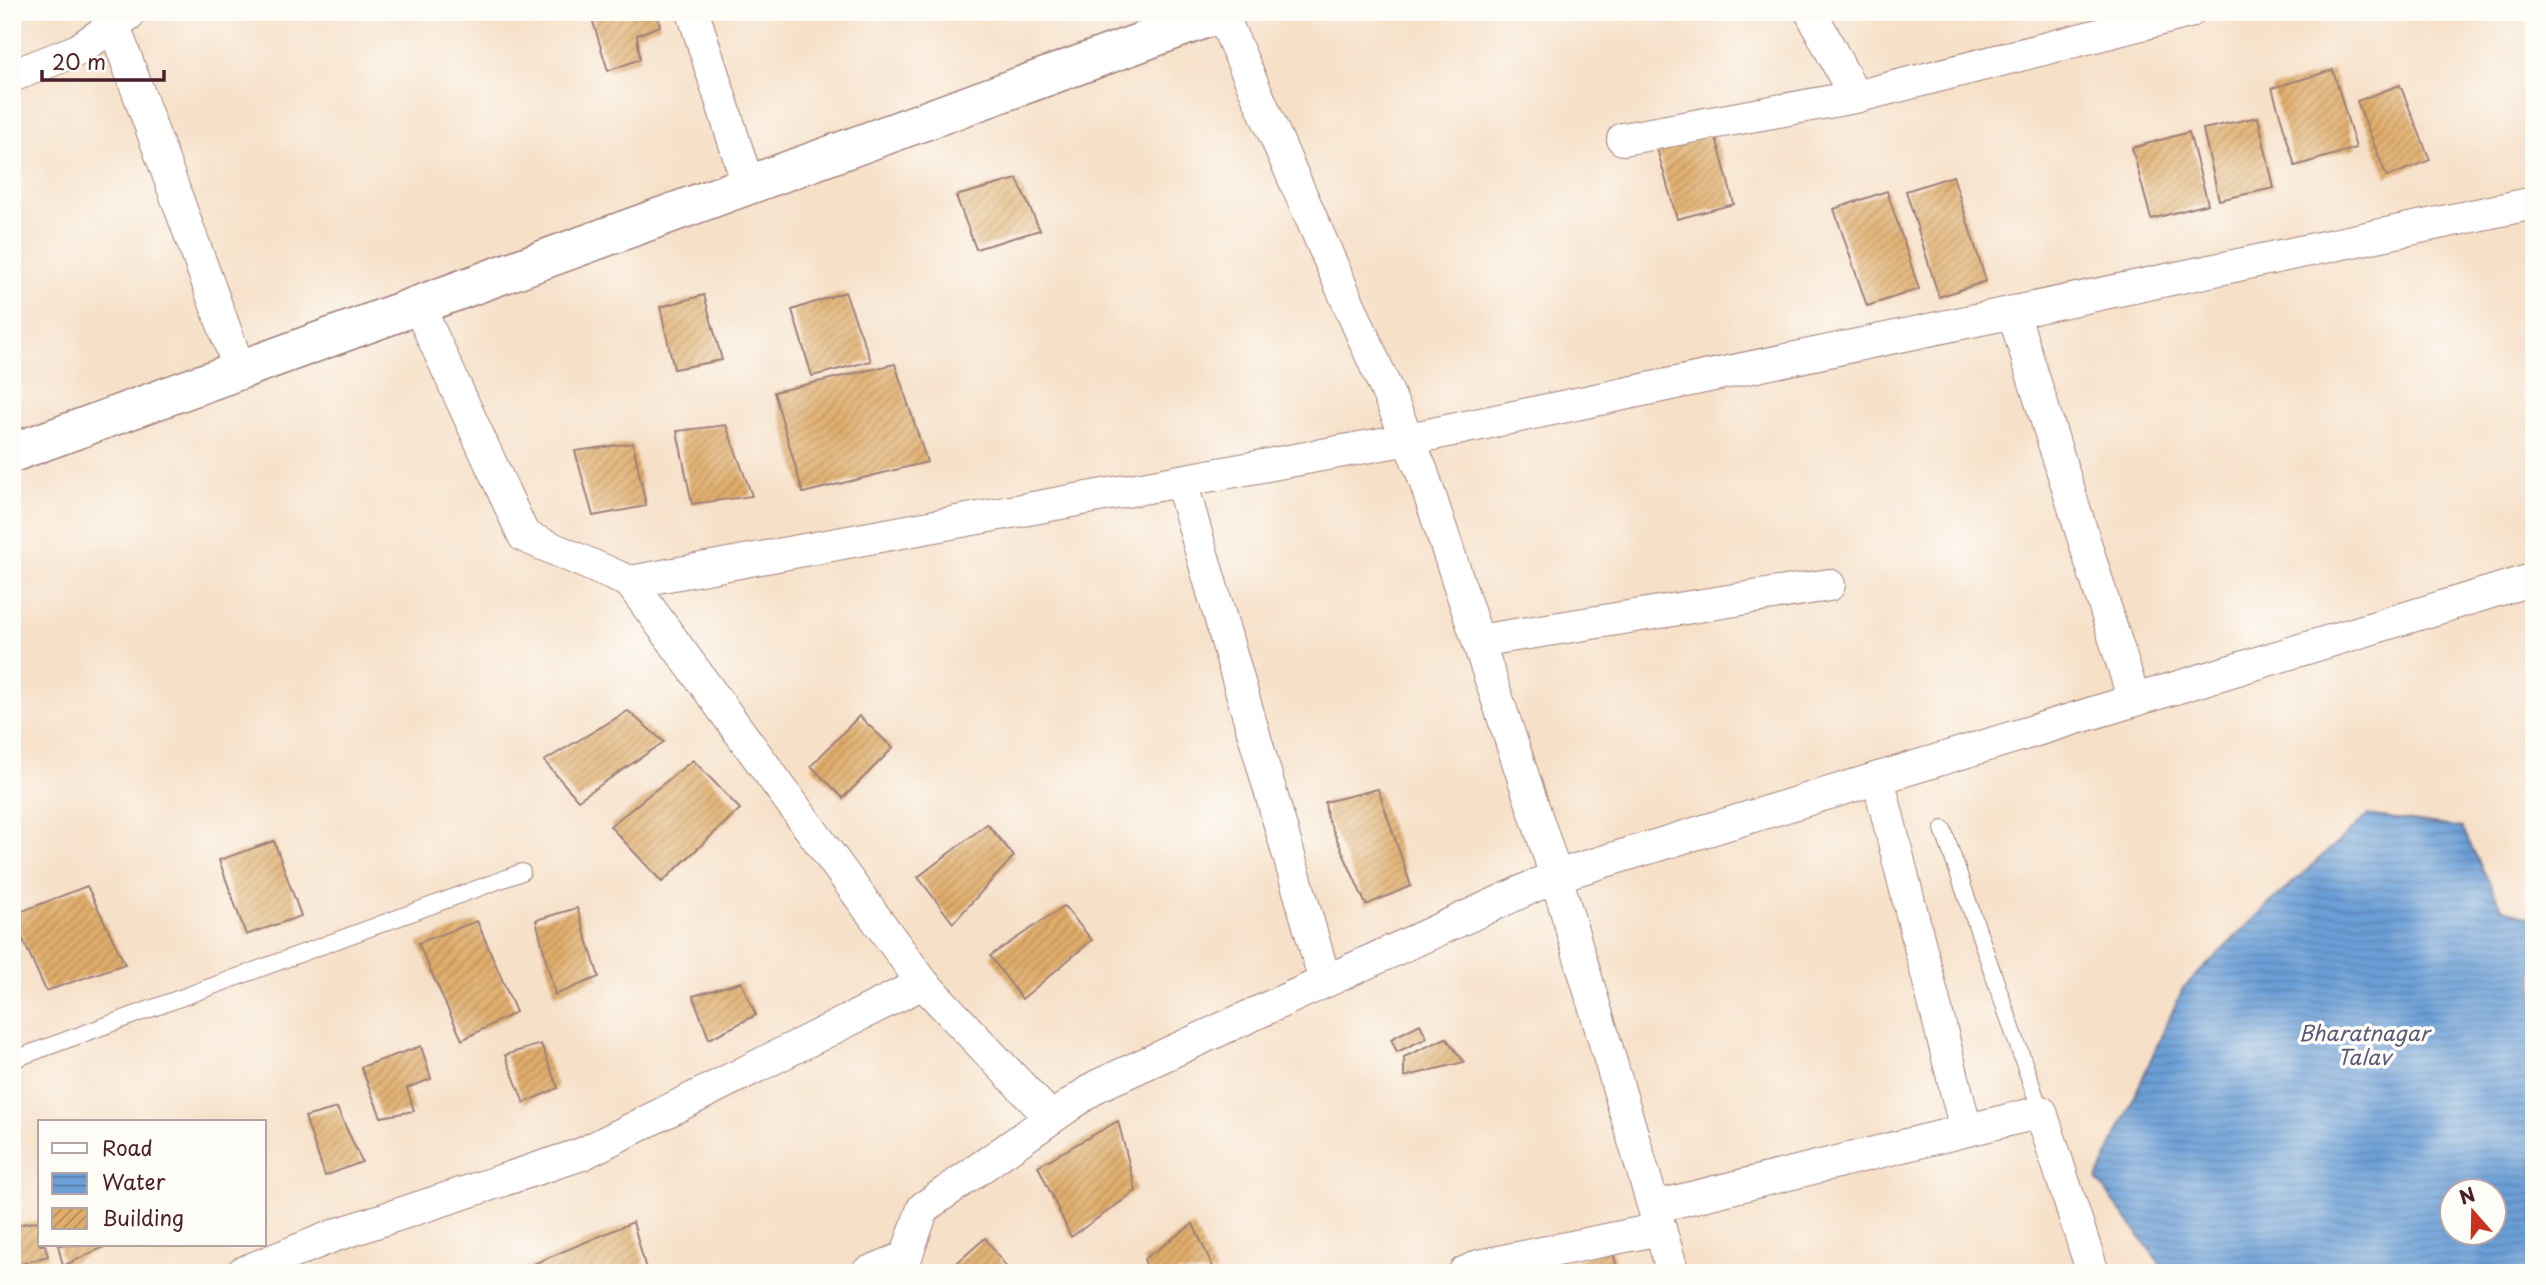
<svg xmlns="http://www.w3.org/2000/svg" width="2546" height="1285" font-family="'Playpen Sans',sans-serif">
<defs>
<pattern id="water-rules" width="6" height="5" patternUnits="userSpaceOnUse" patternTransform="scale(1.75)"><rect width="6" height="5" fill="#6b9fd7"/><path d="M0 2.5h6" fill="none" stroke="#5a81af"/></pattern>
<pattern id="building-hatch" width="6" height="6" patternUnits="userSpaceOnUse" patternTransform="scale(1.75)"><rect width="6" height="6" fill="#e0ad6b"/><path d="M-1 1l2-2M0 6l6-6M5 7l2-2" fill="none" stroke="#b88c58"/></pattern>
</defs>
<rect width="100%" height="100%" fill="#fdfcf7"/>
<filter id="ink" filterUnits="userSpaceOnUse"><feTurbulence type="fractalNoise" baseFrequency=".0143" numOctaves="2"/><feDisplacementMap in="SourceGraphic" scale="14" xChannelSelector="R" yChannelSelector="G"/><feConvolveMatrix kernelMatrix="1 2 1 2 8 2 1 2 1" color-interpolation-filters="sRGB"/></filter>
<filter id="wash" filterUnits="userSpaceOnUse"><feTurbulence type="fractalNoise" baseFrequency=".00686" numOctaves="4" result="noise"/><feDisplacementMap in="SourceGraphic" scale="28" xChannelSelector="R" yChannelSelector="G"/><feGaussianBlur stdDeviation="1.57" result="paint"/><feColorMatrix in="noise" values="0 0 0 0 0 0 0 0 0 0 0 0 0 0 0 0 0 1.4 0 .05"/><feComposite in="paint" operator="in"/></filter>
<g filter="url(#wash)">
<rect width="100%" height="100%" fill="#f6e0c8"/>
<!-- water -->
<path fill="url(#water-rules)" stroke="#5a5f81" stroke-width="2" fill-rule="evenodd" d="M2368 815 2462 828 2502 908 2534 919V1273H2167L2097 1179 2183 988 2270 903ZM2452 1190H2494V1232H2452Z"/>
<g id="blocks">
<!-- building -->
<g fill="url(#building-hatch)">
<path d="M590 12H657L660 26 637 35 640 59 608 71Z"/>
<path d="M2333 70 2356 148 2295 166 2272 88Z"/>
<path d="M2400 85 2430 160 2387 177 2357 101Z"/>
<path d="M2258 117 2274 188 2219 200 2203 129Z"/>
<path d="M2189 132 2208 204 2151 219 2132 148Z"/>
<path d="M1715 133 1734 204 1677 219 1657 149Z"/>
<path d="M1953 176 1986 281 1939 297 1906 191Z"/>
<path d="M1017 179 1040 230 976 249 956 196Z"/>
<path d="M1887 191 1919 289 1867 306 1834 209Z"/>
<path d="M845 292 871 361 812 376 792 310Z"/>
<path d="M704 295 722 360 674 369 660 307Z"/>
<path d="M895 364 927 462 803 493 774 392Z"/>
<path d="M726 425 752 496 692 504 677 431Z"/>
<path d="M633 443 646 506 593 516 575 451Z"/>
<path d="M628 711 664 742 578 800 544 761Z"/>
<path d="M859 716 893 748 843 798 811 766Z"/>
<path d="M693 760 740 809 662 882 610 826Z"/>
<path d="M1378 789 1411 886 1366 905 1327 817 1325 802Z"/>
<path d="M987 824 1014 856 953 923 918 877Z"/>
<path d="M274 841 301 916 246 935 219 860Z"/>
<path d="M87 886 125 964 46 991 12 915Z"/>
<path d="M1064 906 1092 940 1022 999 990 956Z"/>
<path d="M577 908 599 977 555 995 536 920Z"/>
<path d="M477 921 516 1012 462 1040 418 943Z"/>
<path d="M741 982 756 1015 709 1039 693 996Z"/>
<path d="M1420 1024 1427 1038 1397 1052 1391 1039Z"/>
<path d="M1446 1038 1464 1062 1404 1077V1057Z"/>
<path d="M541 1044 558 1088 524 1103 505 1055Z"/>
<path d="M421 1046 431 1079 407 1088 414 1111 381 1117 361 1067Z"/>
<path d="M337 1108 362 1162 325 1176 305 1117Z"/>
<path d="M1118 1121 1136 1191 1071 1237 1038 1166Z"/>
<path d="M39 1221 40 1245H45L48 1256 12 1267V1226Z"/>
<path d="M633 1222 647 1273H522L521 1269Z"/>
<path d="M1193 1224 1216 1273H1149L1144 1259Z"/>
<path d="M985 1238 1011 1273H951L949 1270Z"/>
<path d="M58 1245H108L63 1266Z"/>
<path d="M1611 1247 1619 1273H1544V1272Z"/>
</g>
</g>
</g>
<g filter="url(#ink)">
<use href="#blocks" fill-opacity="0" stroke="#a0807a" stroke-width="2"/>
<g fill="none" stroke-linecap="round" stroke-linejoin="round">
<defs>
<g id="lane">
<path d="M1943 829 2041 1112"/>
<path d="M12 1060 522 872"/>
</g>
<g id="street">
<path d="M109 12 240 371"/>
<path d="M693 12 748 185"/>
<path d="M1221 12 1421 469 1556 876 1673 1273"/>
<path d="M1811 12 1855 97 2189 12"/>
<path d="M12 76 78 50 128 15"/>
<path d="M1623 139 1855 97"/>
<path d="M418 305 524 536 630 582 1409 439 2534 203"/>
<path d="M2013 312 2134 700"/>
<path d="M1181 481 1325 981"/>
<path d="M630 582 923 983 1051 1118"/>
<path d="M1478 641 1829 585"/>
<path d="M1878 778 1966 1130"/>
<path d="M1654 1207 2041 1112 2093 1273"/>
<path d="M242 1273 333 1236 582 1154 923 983"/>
<path d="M867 1273 906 1257 923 1208 1097 1086 1556 876 2534 579"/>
<path d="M1464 1273 1479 1266 1660 1229"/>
</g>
<path id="secondary" d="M12 453 1224 12"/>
</defs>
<!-- lane casing -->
<use href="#lane" stroke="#a0807a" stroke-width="18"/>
<!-- street casing -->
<use href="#street" stroke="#a0807a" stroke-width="34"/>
<!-- secondary casing -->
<use href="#secondary" stroke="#a0807a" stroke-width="41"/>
<!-- lane -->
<use href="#lane" stroke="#fff" stroke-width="16"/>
<!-- street -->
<use href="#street" stroke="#fff" stroke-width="32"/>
<!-- secondary -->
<use href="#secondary" stroke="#fff" stroke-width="38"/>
</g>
</g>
<g text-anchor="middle" stroke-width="7" stroke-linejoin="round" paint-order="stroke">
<!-- water labels -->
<g font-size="21" font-style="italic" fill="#595978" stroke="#fdfcf7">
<text x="2364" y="1041">Bharatnagar<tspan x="2364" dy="24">Talav</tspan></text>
</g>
</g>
<!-- margin -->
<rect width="2546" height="1285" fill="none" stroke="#fdfcf7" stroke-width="42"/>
<!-- legend -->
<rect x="38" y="1120" width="228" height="126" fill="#fdfcf7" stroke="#b5a4a5" stroke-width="2"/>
<rect x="52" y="1143" width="35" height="10" fill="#ffffff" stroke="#b5a4a5" stroke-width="2"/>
<text x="102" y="1156" font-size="21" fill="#4a1f2b">Road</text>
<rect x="52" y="1173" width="35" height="21" fill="url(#water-rules)" stroke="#b5a4a5" stroke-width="2"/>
<text x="102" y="1190" font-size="21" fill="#4a1f2b">Water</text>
<rect x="52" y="1208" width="35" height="21" fill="url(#building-hatch)" stroke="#b5a4a5" stroke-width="2"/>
<text x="102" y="1226" font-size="21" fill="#4a1f2b">Building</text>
<!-- north arrow -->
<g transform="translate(2473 1212) rotate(340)"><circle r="33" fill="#fdfcf7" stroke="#b5a4a5" stroke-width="2"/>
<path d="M0-5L12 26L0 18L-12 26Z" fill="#c8321e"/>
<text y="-10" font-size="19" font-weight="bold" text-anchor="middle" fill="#4a1f2b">N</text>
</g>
<!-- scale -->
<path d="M42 70v10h122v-10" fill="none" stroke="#4a1f2b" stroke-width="3.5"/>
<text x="52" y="70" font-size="21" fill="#4a1f2b" stroke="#fdfcf7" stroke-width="5" paint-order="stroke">20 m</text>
</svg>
